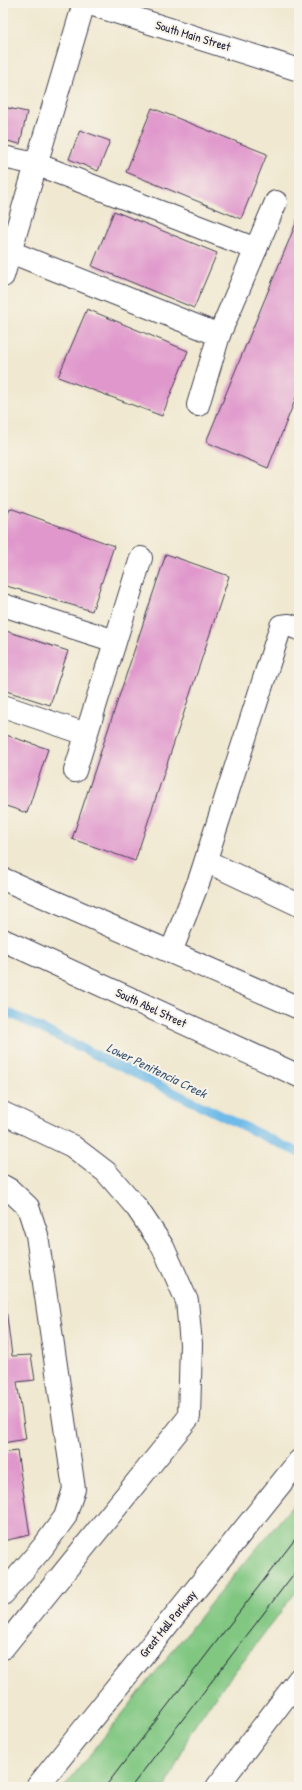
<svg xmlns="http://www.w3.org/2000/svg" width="302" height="1790" font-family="'Patrick Hand',sans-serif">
<rect width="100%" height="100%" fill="#f7f3e8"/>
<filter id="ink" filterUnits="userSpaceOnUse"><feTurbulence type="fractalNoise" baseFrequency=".025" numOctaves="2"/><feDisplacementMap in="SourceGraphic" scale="8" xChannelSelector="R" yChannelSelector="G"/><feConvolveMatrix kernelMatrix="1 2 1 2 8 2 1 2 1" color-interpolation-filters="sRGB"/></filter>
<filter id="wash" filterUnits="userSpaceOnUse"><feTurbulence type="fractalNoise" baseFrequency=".012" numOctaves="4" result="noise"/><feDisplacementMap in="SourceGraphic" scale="16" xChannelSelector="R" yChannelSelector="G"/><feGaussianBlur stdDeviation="0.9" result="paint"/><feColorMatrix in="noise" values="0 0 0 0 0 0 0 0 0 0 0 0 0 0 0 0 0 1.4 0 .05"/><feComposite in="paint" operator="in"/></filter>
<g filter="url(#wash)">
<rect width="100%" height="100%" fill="#f0e8d0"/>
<!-- green -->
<path fill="#81c782" stroke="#52745e" d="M299 1498V1588L209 1705 191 1731 166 1787H64L210 1604Z"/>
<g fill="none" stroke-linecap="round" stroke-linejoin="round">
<!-- stream -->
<path stroke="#6ebae8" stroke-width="9" d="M3 1010 299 1153"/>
</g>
<g id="blocks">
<!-- building -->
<g fill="#e098cc">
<path d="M3 107 27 112 20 144 3 140Z"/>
<path d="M152 108 267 154 241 219 126 172Z"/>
<path d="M80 130 110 141 98 171 69 159Z"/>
<path d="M114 211 217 253 194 308 92 266Z"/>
<path d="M299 216V390L268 468 206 442Z"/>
<path d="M87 309 188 351 162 416 58 377Z"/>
<path d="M10 508 114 546 92 611 3 585V529Z"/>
<path d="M166 554 229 576 135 861 72 839Z"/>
<path d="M3 630 68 651 50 705 3 690Z"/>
<path d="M3 734 48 749 27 813 3 805Z"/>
<path d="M3 1301H5L12 1356 31 1355 35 1380 17 1382 26 1439 3 1443Z"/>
<path d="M17 1451 30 1535 3 1541V1453Z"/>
</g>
</g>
</g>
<g filter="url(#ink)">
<use href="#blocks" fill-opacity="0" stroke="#414051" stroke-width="1"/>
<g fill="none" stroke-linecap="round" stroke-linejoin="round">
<defs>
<g id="minor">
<path d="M3 157 36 164 256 249"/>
<path d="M3 249 219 335"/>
<path d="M3 276 84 3"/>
<path d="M198 405 219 335 276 202"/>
<path d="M3 605 115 641"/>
<path d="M3 706 86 734"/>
<path d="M75 771 141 558"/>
<path d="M206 861 299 905"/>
<path d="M171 952 200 878 281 626 289 625 299 629"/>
<path d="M3 1113 72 1146 106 1172 137 1208 163 1247 187 1301 191 1344 189 1417 3 1648"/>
<path d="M3 1186 10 1190 28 1207 37 1235 74 1489 65 1517 43 1547 3 1594"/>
</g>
<g id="major">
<path d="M87 3 299 70"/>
<path d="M3 879 299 1008"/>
<path d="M3 940 299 1076"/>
<path d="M37 1787 299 1461"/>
<path d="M217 1787 299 1679"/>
</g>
</defs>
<!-- minor casing -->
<use href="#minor" stroke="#414051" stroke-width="24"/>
<!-- major casing -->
<use href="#major" stroke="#414051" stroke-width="24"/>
<!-- minor -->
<use href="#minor" stroke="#fff" stroke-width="22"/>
<!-- major -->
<use href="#major" stroke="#fff" stroke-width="22"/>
<!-- tram -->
<g stroke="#22223b" stroke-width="1">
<path d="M105 1787 299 1534"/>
<path d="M131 1787 299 1567"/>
</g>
</g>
</g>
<g text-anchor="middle" stroke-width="4" stroke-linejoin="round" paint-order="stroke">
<!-- street labels -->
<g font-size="12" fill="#22223b" stroke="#f7f3e8">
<text transform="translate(193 36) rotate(17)" y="4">South Main Street</text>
<text transform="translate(151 1008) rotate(25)" y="4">South Abel Street</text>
<text transform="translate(168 1624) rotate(-51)" y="4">Great Mall Parkway</text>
</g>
<!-- water labels -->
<g font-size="13" font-style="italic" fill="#3d5778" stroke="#f7f3e8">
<text transform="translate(157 1070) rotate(26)" y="5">Lower Penitencia Creek</text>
</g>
</g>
<!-- margin -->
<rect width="302" height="1790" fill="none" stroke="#f7f3e8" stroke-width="16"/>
</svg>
